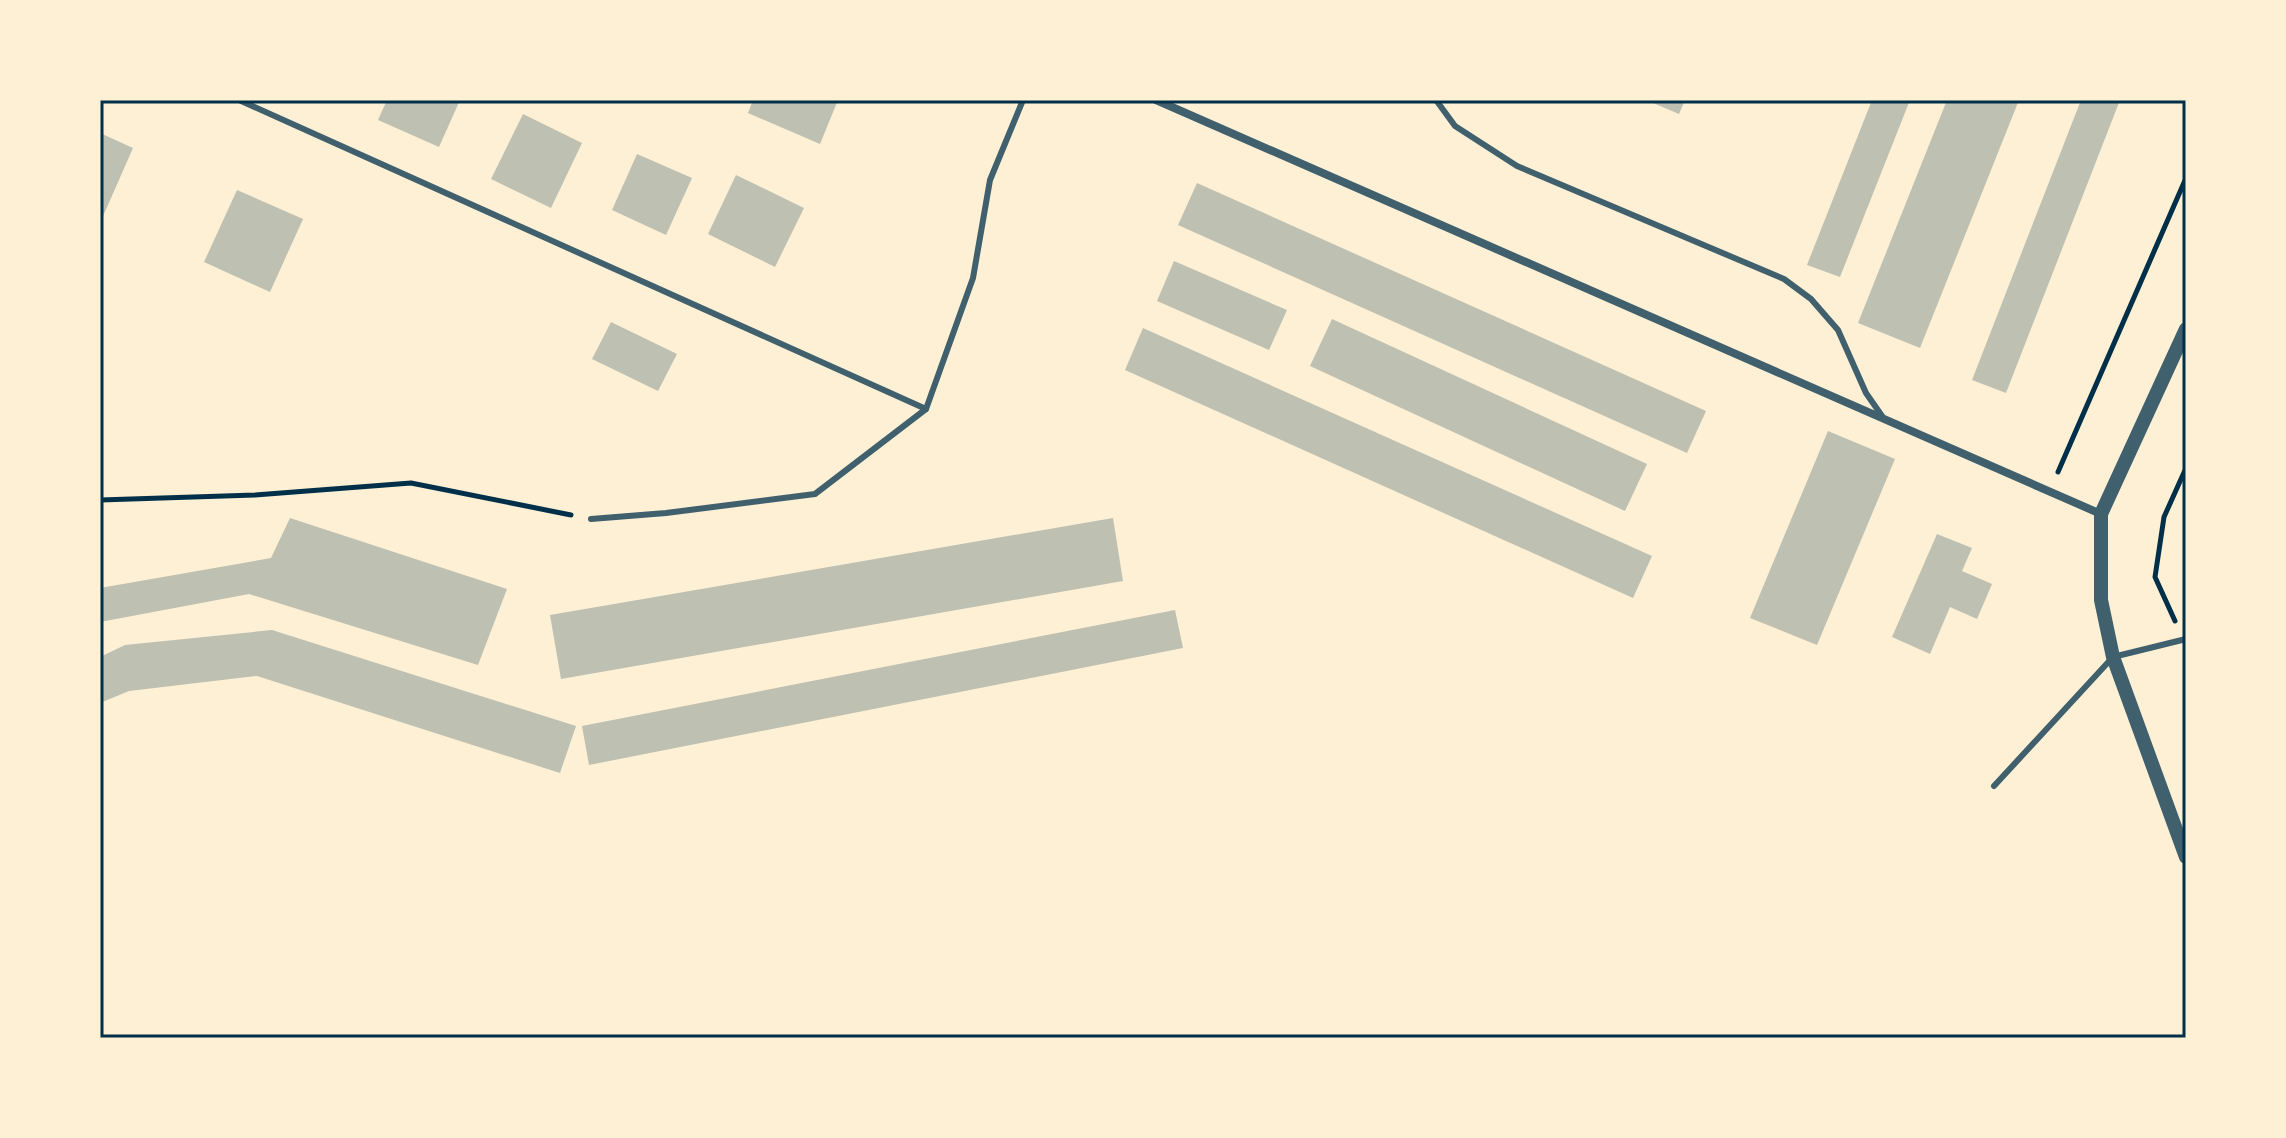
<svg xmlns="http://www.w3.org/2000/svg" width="2286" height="1138" font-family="Roboto,sans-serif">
<rect width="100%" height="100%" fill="#fdf0d5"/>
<!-- building -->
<g fill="#bec0b2">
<path d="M387 100H460L439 147 378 120Z"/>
<path d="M753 100H838L820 144 748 113Z"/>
<path d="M1646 100H1685L1679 114Z"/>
<path d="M1872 100H1910L1840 277 1807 265Z"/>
<path d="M1947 100H2019L1920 348 1858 323Z"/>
<path d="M2081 100H2120L2006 393 1972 380Z"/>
<path d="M523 114 582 143 551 208 491 179Z"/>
<path d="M100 133 133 148 100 223Z"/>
<path d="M637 154 692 178 666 235 612 210Z"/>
<path d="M736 175 804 208 775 267 708 234Z"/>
<path d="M1197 183 1706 411 1687 453 1178 225Z"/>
<path d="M237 190 303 219 270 292 204 262Z"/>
<path d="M1174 261 1287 310 1269 350 1157 301Z"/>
<path d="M1332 319 1647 464 1625 511 1310 366Z"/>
<path d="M611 322 677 354 658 391 592 359Z"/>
<path d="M1143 328 1652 556 1633 598 1125 370Z"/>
<path d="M1828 431 1895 459 1817 645 1750 618Z"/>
<path d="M290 518 507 589 478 665 249 594 100 622V588L271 558Z"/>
<path d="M1113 518 1123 581 561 679 550 615Z"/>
<path d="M1937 534 1972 548 1962 571 1992 584 1977 619 1950 607 1930 654 1892 637Z"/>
<path d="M1175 610 1183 648 589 765 582 726Z"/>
<path d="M272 630 576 726 560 773 257 676 129 691 100 703V657L125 645Z"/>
</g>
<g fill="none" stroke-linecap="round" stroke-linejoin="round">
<!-- path -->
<g stroke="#003049" stroke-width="5">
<path d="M2058 472 2186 178"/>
<path d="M100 500 255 495 411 483 571 515"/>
<path d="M2175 621 2155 577 2164 517 2186 468"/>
</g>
<!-- service -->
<g stroke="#3f606c" stroke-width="6">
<path d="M239 100 926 409"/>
<path d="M1436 100 1455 126 1517 166 1784 279 1811 299 1838 330 1866 393 1882 416"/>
<path d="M591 519 666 513 815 494 926 409 973 278 990 180 1023 100"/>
<path d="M1994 786 2113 657 2186 639"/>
</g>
<!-- minor -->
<path stroke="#3f606c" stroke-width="8" d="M1156 100 2101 514"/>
<!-- tertiary -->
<path stroke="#3f606c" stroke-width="14" d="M2186 329 2101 514V600L2113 657 2186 857"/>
</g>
<!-- border -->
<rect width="2286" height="1138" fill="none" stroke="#fdf0d5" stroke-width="204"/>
<rect x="102" y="102" width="2082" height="934" fill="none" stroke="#003049" stroke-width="3"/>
</svg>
